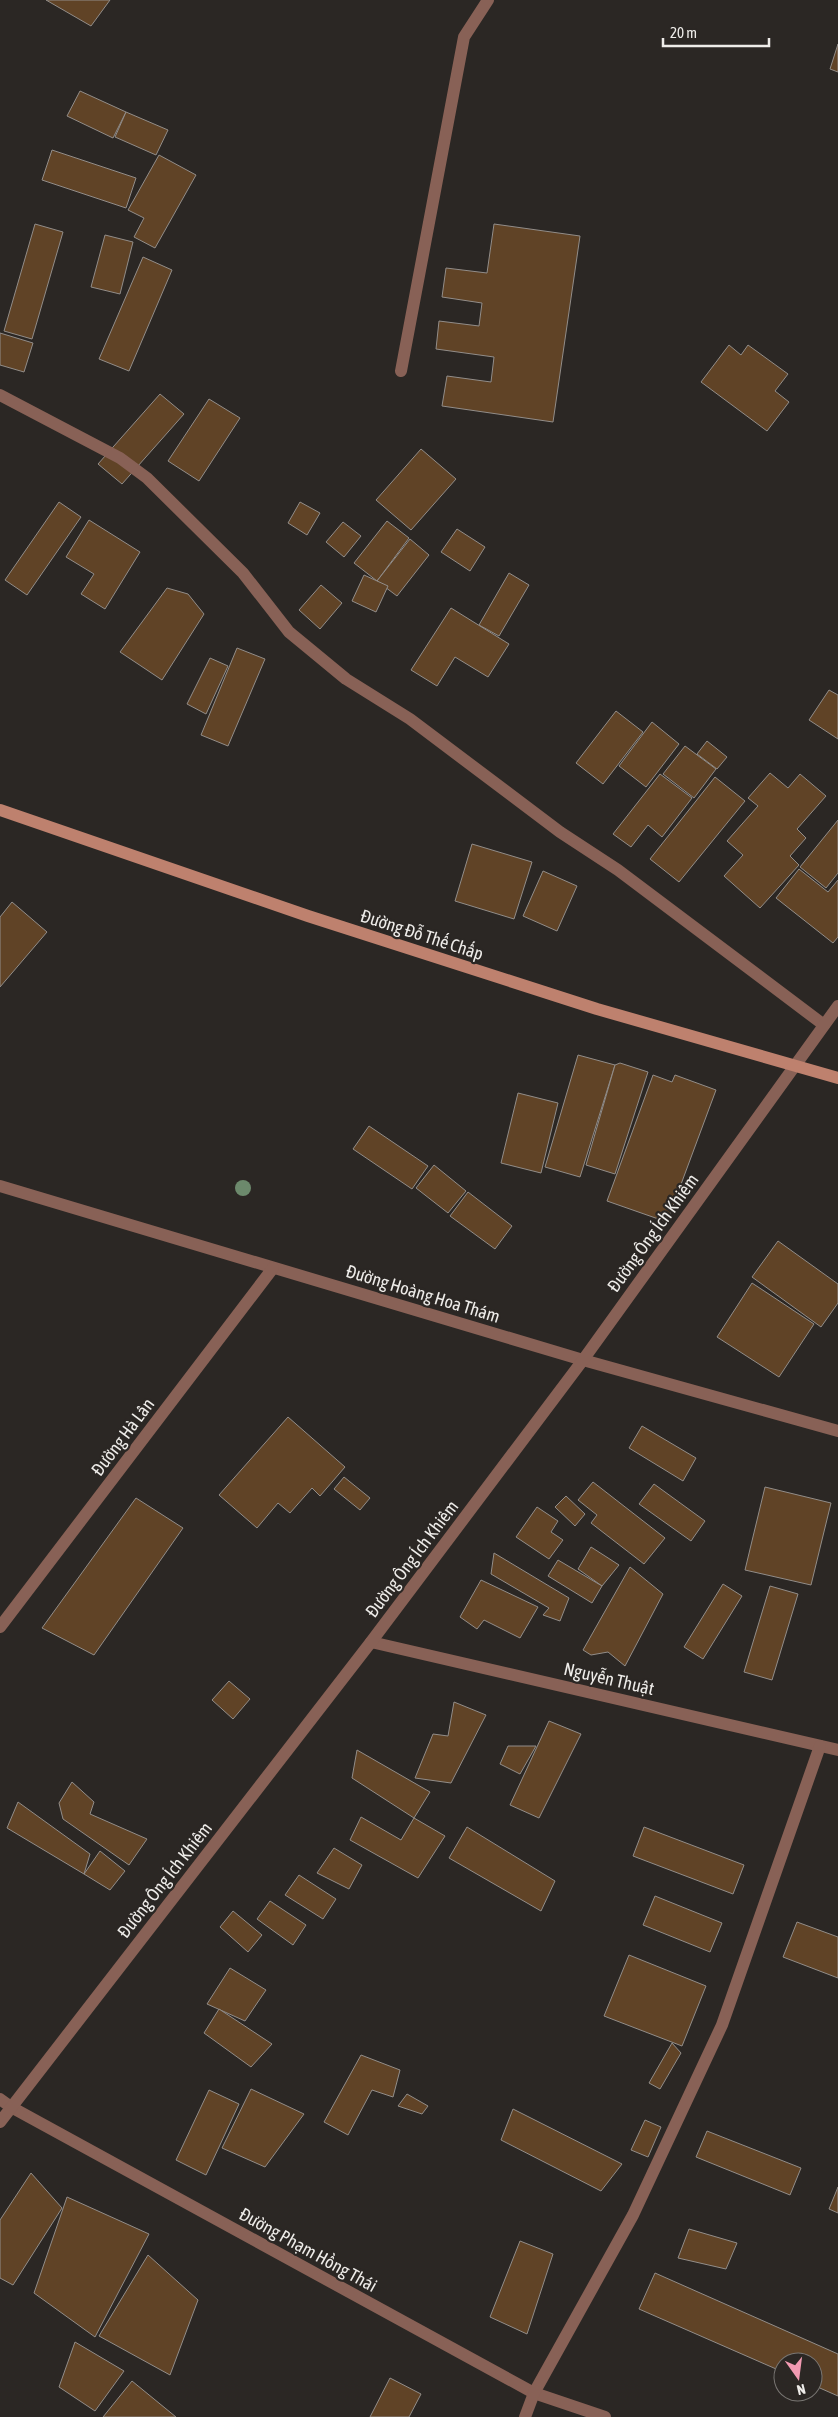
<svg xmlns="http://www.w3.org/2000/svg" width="838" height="2417" font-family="'Asap Condensed',sans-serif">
<rect width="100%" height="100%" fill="#2b2724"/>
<!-- building -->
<g fill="#604326" stroke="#928d89">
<path d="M46 0H110L91 26Z"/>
<path d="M838 44V72L830 69Z"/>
<path d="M80 91 126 112 113 138 67 116Z"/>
<path d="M126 112 168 130 156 155 115 137Z"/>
<path d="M52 150 136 178 126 208 42 180Z"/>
<path d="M159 155 196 175 155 248 134 237 144 218 128 210Z"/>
<path d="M35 224 63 232 32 339 4 331Z"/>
<path d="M494 224 580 236 553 422 442 406 447 376 491 382 494 357 436 349 439 321 479 326 482 303 442 297 446 268 487 273Z"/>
<path d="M105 235 133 242 120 294 91 287Z"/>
<path d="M143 257 172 270 129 371 99 359Z"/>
<path d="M0 333 33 343 24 372 0 365Z"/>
<path d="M729 345 741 355 748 345 788 374 775 391 789 402 767 431 701 382Z"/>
<path d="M160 394 184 414 122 484 98 464Z"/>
<path d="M209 399 240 418 199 481 168 461Z"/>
<path d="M421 449 456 479 411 530 376 500Z"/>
<path d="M59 502 81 517 27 595 5 580Z"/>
<path d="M300 502 320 513 307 535 288 523Z"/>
<path d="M89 520 140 552 105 609 81 594 94 574 66 557Z"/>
<path d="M387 521 409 538 377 581 354 563Z"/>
<path d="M343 522 361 536 344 557 326 542Z"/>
<path d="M457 529 485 547 470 571 441 552Z"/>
<path d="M410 539 429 555 397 596 377 581Z"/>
<path d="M509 573 529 585 499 636 479 625Z"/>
<path d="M364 575 388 586 376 612 352 601Z"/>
<path d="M321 585 342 603 320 629 299 610Z"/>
<path d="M167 588 188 594 204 614 162 680 120 652Z"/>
<path d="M451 608 509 644 488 677 455 657 437 686 411 670Z"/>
<path d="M237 648 265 659 228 746 201 735Z"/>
<path d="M210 658 228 666 206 714 187 704Z"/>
<path d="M829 690 838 695V739L809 720Z"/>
<path d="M616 711 643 732 603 784 576 763Z"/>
<path d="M652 722 679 744 646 787 619 766Z"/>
<path d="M707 741 727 757 717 769 697 754Z"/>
<path d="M685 746 716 769 694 798 663 774Z"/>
<path d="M770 773 788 788 800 774 826 796 797 829 806 838 790 856 799 865 760 908 724 876 743 855 727 841 758 806 748 798Z"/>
<path d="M660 774 692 798 662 837 648 825 631 847 613 834Z"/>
<path d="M715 777 745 801 679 882 650 859Z"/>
<path d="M838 820V873L826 888 800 867Z"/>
<path d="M472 844 532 862 514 919 455 901Z"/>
<path d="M799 869 828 892 838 880V937L833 943 776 898Z"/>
<path d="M543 871 577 886 557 931 523 916Z"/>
<path d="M12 902 47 932 0 987V917Z"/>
<path d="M578 1055 615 1065 580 1177 545 1167Z"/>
<path d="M620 1063 648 1072 615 1174 586 1165 615 1065Z"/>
<path d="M653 1075 672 1082 675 1075 716 1090 667 1222 607 1201Z"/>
<path d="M518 1093 558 1103 541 1173 501 1163Z"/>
<path d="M369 1126 428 1166 412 1189 353 1149Z"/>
<path d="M434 1165 466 1191 448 1213 416 1188Z"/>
<path d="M468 1192 512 1226 495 1249 450 1216Z"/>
<path d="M778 1241 838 1284V1303L821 1327 752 1277Z"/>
<path d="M752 1283 814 1324 779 1377 717 1337Z"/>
<path d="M288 1417 345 1467 320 1496 312 1488 290 1513 278 1503 257 1528 219 1495Z"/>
<path d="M642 1426 696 1458 683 1481 629 1448Z"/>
<path d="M344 1477 370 1498 360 1510 334 1489Z"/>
<path d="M593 1482 665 1538 644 1564 591 1523 597 1515 578 1500Z"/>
<path d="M654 1484 705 1521 691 1541 639 1504Z"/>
<path d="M765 1487 831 1503 811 1585 745 1570Z"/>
<path d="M566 1496 585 1514 575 1526 555 1507Z"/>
<path d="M136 1498 183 1528 94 1655 42 1628Z"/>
<path d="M537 1507 558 1521 551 1532 563 1540 549 1559 516 1537Z"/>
<path d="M591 1547 619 1565 602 1586 578 1569Z"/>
<path d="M494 1553 569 1598 560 1621 543 1615 549 1608 491 1574Z"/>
<path d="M558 1560 602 1586 592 1603 548 1576Z"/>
<path d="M630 1567 663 1594 625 1666 608 1652 591 1655 583 1650Z"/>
<path d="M481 1580 538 1607 520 1638 484 1620 477 1629 460 1617Z"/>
<path d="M723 1584 742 1596 703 1659 684 1647Z"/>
<path d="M770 1586 798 1594 772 1680 744 1672Z"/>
<path d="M229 1681 250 1699 233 1719 212 1700Z"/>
<path d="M454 1702 486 1715 451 1783 415 1778 433 1734 448 1736Z"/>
<path d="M549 1721 581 1734 539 1818 510 1805Z"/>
<path d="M508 1746H536L520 1774 500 1764Z"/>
<path d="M357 1750 430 1792 414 1818 352 1778Z"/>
<path d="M72 1782 94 1802 90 1814 147 1839 129 1865 63 1819 59 1803Z"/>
<path d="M18 1802 90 1854 84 1874 7 1828Z"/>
<path d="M361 1817 401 1840 414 1818 445 1836 418 1878 350 1840Z"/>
<path d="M467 1827 555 1881 541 1911 449 1858Z"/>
<path d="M644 1827 744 1865 733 1894 633 1856Z"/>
<path d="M334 1848 362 1865 349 1889 317 1873Z"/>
<path d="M100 1851 125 1871 110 1890 84 1874Z"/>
<path d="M299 1875 336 1899 323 1919 285 1895Z"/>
<path d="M655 1896 722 1923 710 1952 643 1925Z"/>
<path d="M270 1901 306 1925 293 1945 257 1919Z"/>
<path d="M233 1911 262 1935 248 1952 220 1927Z"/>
<path d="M797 1922 838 1937V1978L783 1957Z"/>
<path d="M629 1955 706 1986 682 2046 604 2016Z"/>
<path d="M230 1968 266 1990 245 2021 207 2004Z"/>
<path d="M219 2009 272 2044 251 2067 204 2033Z"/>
<path d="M672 2043 681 2053 660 2089 649 2083Z"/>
<path d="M361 2055 400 2070 393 2097 372 2090 348 2135 324 2122Z"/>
<path d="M251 2089 304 2114 265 2167 222 2148Z"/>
<path d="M209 2090 239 2104 206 2175 176 2160Z"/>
<path d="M407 2094 428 2106 422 2114 398 2106Z"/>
<path d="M513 2109 622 2164 601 2191 501 2140Z"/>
<path d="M645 2120 661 2127 648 2157 631 2150Z"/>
<path d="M707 2131 801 2168 790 2195 696 2157Z"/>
<path d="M31 2173 62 2208 13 2285 0 2278V2220Z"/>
<path d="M838 2187V2213L829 2209Z"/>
<path d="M67 2197 149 2234 95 2337 34 2293Z"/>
<path d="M689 2229 737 2243 726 2269 678 2258Z"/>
<path d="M520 2241 553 2254 527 2334 490 2317Z"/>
<path d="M148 2255 198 2300 170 2375 99 2336Z"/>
<path d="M655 2273 838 2354V2396L813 2385V2362H783V2372L639 2309Z"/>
<path d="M75 2342 124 2371 95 2411 59 2387Z"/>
<path d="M390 2378 421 2394 409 2417H370Z"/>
<path d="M132 2381 176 2417H103Z"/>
</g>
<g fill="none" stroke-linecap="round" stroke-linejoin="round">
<!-- street -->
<g stroke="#886156" stroke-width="12">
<path d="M401 371 464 37 488 0"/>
<path d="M0 395 120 458 147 478 243 573 289 632 306 646 346 679 410 719 560 832 618 870 824 1025"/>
<path d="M0 1186 583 1360 838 1431"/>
<path d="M0 1627 273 1268"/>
<path d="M371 1642 838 1750"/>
<path d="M0 2099 11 2107 534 2393 605 2417"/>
<path d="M0 2122 371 1642 583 1360 838 1006"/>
<path d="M525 2417 534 2393 633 2215 722 2025 820 1746"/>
</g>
<!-- secondary -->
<path stroke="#be816e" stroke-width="12" d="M0 810 308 916 597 1009 838 1078"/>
</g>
<!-- trees -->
<circle fill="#6c896c" cx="243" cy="1188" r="8"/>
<g text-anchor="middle" stroke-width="4.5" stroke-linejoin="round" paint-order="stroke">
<!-- street labels -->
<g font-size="18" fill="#eeece9" stroke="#2b2724">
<text transform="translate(422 935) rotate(18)" y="6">Đường Đỗ Thế Chấp</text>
<text transform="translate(653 1233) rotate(-54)" y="6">Đường Ông Ích Khiêm</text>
<text transform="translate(423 1294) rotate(17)" y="6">Đường Hoàng Hoa Thám</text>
<text transform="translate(123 1437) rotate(-53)" y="6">Đường Hà Lân</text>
<text transform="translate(412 1559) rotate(-53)" y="6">Đường Ông Ích Khiêm</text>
<text transform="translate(609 1679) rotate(13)" y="6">Nguyễn Thuật</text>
<text transform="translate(165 1880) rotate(-52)" y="6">Đường Ông Ích Khiêm</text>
<text transform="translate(308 2250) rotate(29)" y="6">Đường Phạm Hồng Thái</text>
</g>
</g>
<!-- north arrow -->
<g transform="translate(798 2377) rotate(166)"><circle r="24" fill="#2b2724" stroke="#797673"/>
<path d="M0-4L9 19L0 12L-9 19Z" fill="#f19ab2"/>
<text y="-8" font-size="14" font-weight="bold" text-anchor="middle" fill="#eeece9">N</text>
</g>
<!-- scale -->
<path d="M663 38v8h106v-8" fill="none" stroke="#eeece9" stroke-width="2.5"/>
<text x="670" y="38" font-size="15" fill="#eeece9" stroke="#2b2724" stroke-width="4" paint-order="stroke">20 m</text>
</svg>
